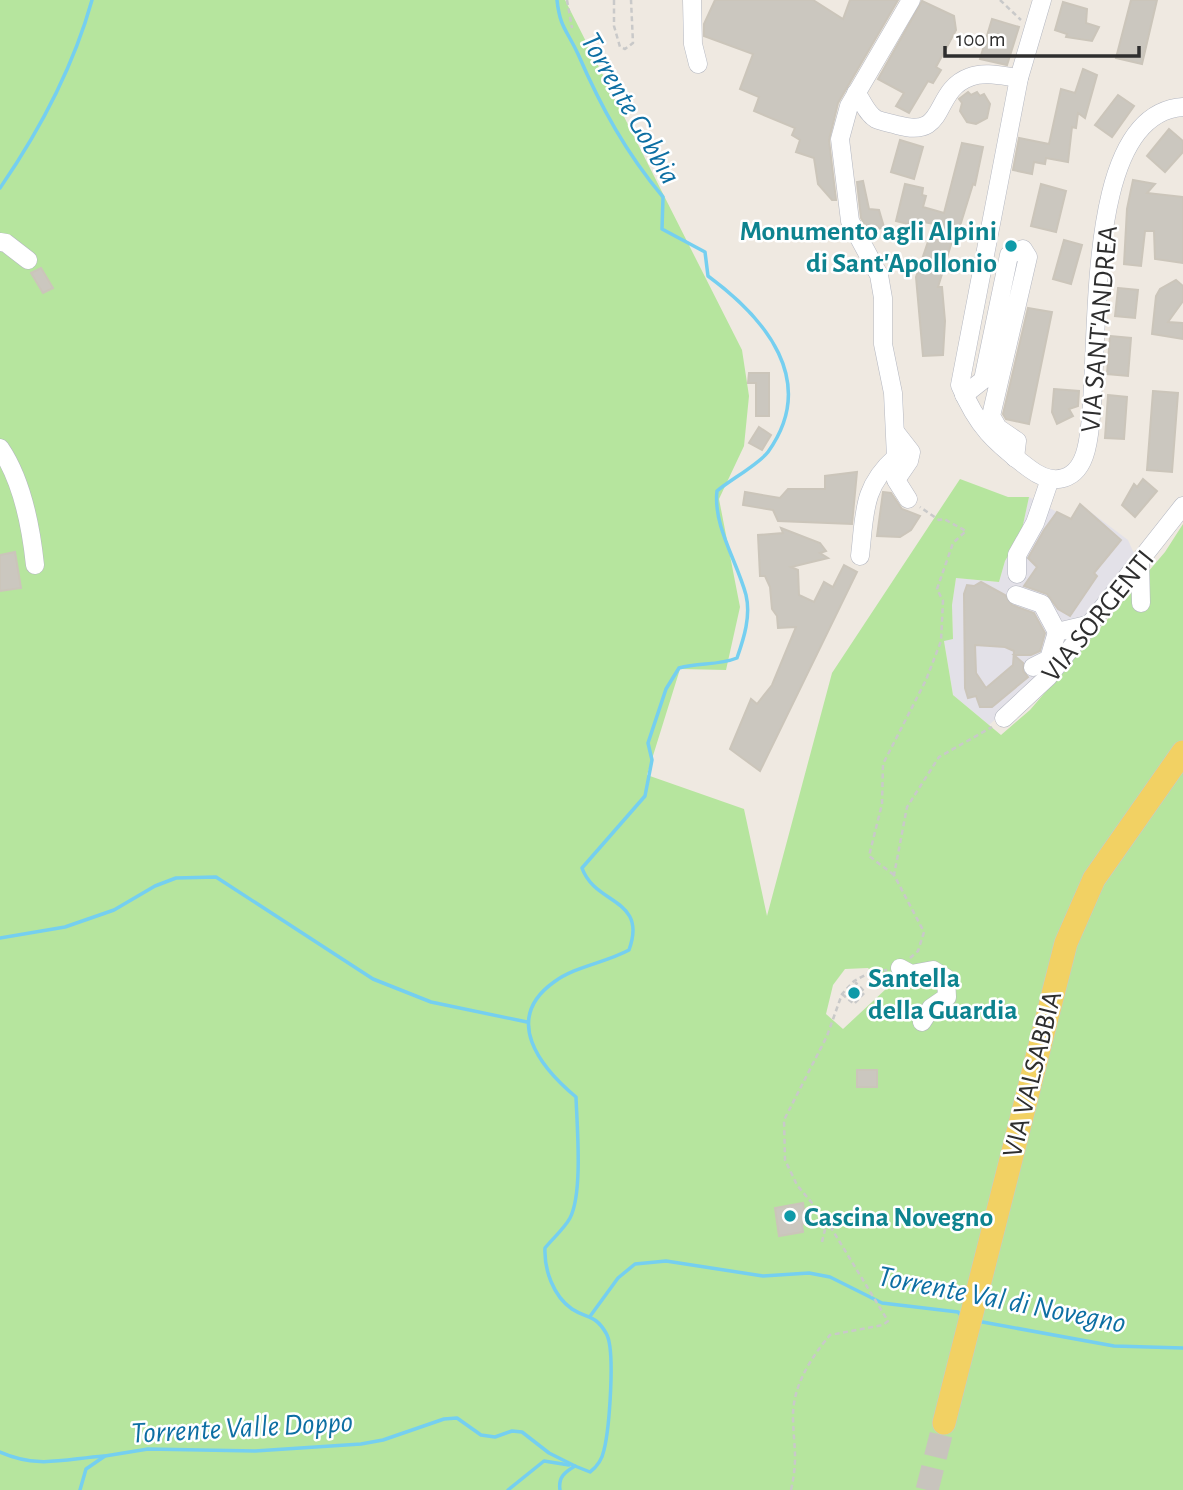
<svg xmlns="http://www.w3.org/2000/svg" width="1183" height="1490" font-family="'Alegreya Sans',sans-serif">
<rect width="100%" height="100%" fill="#efe9e1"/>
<!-- industrial -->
<path fill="#e3e1e8" d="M1029 497 1070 519 1080 504 1128 540 1136 558 1018 699 989 725 953 695 944 640 953 639 952 605 956 578 999 582 1005 561 1021 534Z"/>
<!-- green -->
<path fill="#b6e59e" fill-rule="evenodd" d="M0 0H565L742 350 749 396 744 446 719 499 740 607 726 670 680 669 647 775 744 809 767 916 832 673 960 479 1008 497H1029L1021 534 1005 561 999 582 956 578 952 605 953 639 944 641 953 695 1001 735 1030 710 1165 552 1183 524V1490H0ZM868 968 887 988 843 1029 826 1014 833 985 845 969Z"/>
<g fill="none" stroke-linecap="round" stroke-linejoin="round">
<!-- stream -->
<g stroke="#75cff0" stroke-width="3.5">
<path d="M557 0C560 28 567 30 578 54 601 107 626 153 663 197L662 229 705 252 708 276C765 318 819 381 768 452 759 464 730 480 717 491 713 526 737 561 746 595 751 616 744 638 737 658 717 666 699 662 679 668L666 689 648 743 652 760 645 796 582 868C595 905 648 898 629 950 605 963 576 966 554 982 502 1019 540 1067 576 1097 577 1126 583 1193 570 1218 564 1229 553 1238 545 1248 544 1269 553 1296 572 1309 587 1319 595 1314 606 1333 616 1349 609 1430 604 1450 602 1460 598 1466 590 1472L575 1466C565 1472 558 1477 560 1490"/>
<path d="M0 188C40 130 73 68 92 0"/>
<path d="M0 938 65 927 114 910 155 886 176 878 216 877 373 979 431 1002 527 1022"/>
<path d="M591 1315 618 1278 635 1264 666 1261 763 1276 809 1273 830 1277 882 1303 958 1312 963 1318"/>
<path d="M977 1321 1114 1346 1183 1348"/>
<path d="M0 1452C39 1469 64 1459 104 1456"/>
<path d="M80 1490 86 1469 105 1456 148 1449 255 1451 361 1444 383 1440 444 1419 457 1418 481 1435 495 1437 512 1431 522 1432 549 1453 575 1466"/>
<path d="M508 1490 544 1461 569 1465"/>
</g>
</g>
<!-- building -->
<g fill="#cbc7bf" stroke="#cbc5ba" stroke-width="2" fill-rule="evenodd">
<path d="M715 0H813L843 19 850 0H898L838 103 829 140 836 200H832L818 184 814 158 796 152 800 140 792 135 795 128 754 111 759 97 740 89 753 54 704 36V24Z"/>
<path d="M1131 0H1157L1142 64 1116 58Z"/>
<path d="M922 1 954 16 956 30 936 67 941 70 933 83 928 81 909 113 896 106 904 93 878 79Z"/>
<path d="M1063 2 1087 9 1086 23 1099 27 1092 41 1066 37 1067 34 1055 30Z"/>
<path d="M992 19 1019 27 1007 65 980 59Z"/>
<path d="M1083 69 1097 75 1085 118 1078 113 1076 128 1072 127 1068 162 1046 158 1045 164 1034 162 1032 174 1013 170 1019 138 1049 144 1061 89 1075 93Z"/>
<path d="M968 92 971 95 977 92 980 96 984 94 990 104 987 118 976 124 967 122 960 111 962 103 959 99Z"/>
<path d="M1118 95 1134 106 1112 137 1095 125Z"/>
<path d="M1169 129 1183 141V152L1165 172 1147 156Z"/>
<path d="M900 140 923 147 914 179 891 172Z"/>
<path d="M962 143 983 147 975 185 973 184 956 239 953 238 938 287H942L945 321 943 355 923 356 916 277 934 224 913 220 912 225 896 221 905 184 923 188 922 195 926 196 923 207 944 213Z"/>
<path d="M1133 180 1155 184 1147 193 1183 197V263L1155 259 1154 231H1145L1141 266 1124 264 1127 209Z"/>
<path d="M863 181 869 209 879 210 884 227 869 232 861 218 857 182Z"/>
<path d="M1041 184 1066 191 1056 232 1031 226Z"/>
<path d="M1064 240 1082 245 1071 284 1053 279Z"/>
<path d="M41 268 53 288 43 293 31 273Z"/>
<path d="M1176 280 1183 286V301L1168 322 1183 323V339L1152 334 1156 296 1160 289Z"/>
<path d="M1118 288 1138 290 1135 318 1115 316Z"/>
<path d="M1028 308 1052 312 1029 424 1006 419 1003 414Z"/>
<path d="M1110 336 1131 338 1128 376 1107 374Z"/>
<path d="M749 373H769V416H756V383H748Z"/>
<path d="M1054 389 1079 391 1078 406 1069 409 1073 416 1057 424 1052 412Z"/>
<path d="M1153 391 1178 393 1172 472 1147 470Z"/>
<path d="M1108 395 1127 397 1124 439 1105 438Z"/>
<path d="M759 427 771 435 762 450 749 443Z"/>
<path d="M857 472 852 524 778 521 773 510 743 505 745 492 780 498 788 489H825V476Z"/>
<path d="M1143 479 1157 491 1135 517 1122 505 1134 484 1137 487Z"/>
<path d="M883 492 891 493 902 509 920 516 911 530 900 537 877 536Z"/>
<path d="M1080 504 1121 540 1094 573 1097 576 1070 616 1058 609 1047 594 1024 586 1037 567 1028 558 1044 530 1057 512 1071 519Z"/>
<path d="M781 528 820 543 826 551 820 553 828 558 791 567 798 570 799 595 814 602 824 582 833 587 844 565 857 572 760 771 730 749 751 699 757 704 772 685 796 627 778 628 777 616 772 609 770 587 765 576H760L758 535 783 533Z"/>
<path d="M15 552 21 588 0 591V555Z"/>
<path d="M981 582 1005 595 1012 605 1034 613 1045 633 1040 651 1031 655H1014L1023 663V671L1028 677 992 707H980L976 696 968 698 965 688 964 594 967 585 974 586ZM975 645 1005 647 1014 651 1013 665 986 688 976 673Z"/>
<rect x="857" y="1070" width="20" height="17"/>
<path d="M803 1203 806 1223 802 1224 803 1232 779 1236 775 1208Z"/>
</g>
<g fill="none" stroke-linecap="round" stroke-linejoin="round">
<!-- major-tunnel -->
<path stroke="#c8c4bd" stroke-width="23" stroke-dasharray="23 11" stroke-linecap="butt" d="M927 1490 944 1423"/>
<defs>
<g id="minor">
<path d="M692 0 693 44 698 64"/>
<path d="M1042 0 1019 78 960 385C977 426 994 442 1030 469 1054 487 1078 481 1086 450 1105 378 1074 114 1183 107"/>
<path d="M856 93C863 101 866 113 876 119 882 122 891 123 897 125 949 140 931 91 970 77 984 71 1003 76 1019 78"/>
<path d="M0 242 6 243 28 260"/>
<path d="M964 395 983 380 1009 255 1023 249 1028 257 991 416 998 428 1017 441 1015 458"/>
<path d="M897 434 911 452 909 461 896 480 908 499"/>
<path d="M0 448C22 480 31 527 35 565"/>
<path d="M860 556C865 513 862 487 896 457L893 393 883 344V298L879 275 850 221 840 139 849 106 911 0"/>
<path d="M1140 562 1141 603"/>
<path d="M1017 574V555L1035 523 1050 479"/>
<path d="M1016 595 1042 604 1057 632"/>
<path d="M1033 667 1049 659 1057 632 1091 624"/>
<path d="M1004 718 1048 677 1183 506"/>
<path d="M900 968 911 974 933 970 946 978 947 997 931 1008 922 1022"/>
</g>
<path id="major" d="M944 1423 1066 943 1094 879 1183 752"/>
</defs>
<!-- minor casing -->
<use href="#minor" stroke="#b4b7c1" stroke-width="19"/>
<!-- major casing -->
<use href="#major" stroke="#c9c9c9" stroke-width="24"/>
<!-- path -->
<g stroke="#c9c9c9" stroke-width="2.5" stroke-dasharray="5 3.5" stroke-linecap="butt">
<path d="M567 0 572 28"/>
<path d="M614 0V26L620 47 625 49 633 43 631 0"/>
<path d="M1000 0 1021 20"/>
<path d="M894 875 869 856 882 804 883 764 926 680 941 641 943 601 937 589 953 543 966 531 944 519 939 520 920 507"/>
<path d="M910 958 918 951 924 932 894 875 907 807 939 757 992 727"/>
<path d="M842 994 854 1004 865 992 855 982"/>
<path d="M822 1242 827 1221"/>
<path d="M791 1490C798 1458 794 1450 793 1419 792 1387 810 1359 830 1335L883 1325 888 1321 827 1221 797 1185 785 1160 784 1120 827 1036 842 994 854 981 869 973 887 970"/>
</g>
<!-- minor -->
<use href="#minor" stroke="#fff" stroke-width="18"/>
<!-- major -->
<use href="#major" stroke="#f2d163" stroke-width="23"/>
</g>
<!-- markers -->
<g fill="#0f9aa8" stroke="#fff" stroke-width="2.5">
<circle cx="1011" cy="246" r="7"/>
<circle cx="854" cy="993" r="7"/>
<circle cx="790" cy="1216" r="7"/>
</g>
<g text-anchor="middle" stroke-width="5" stroke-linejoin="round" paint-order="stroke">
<!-- culture labels -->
<g font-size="28" font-weight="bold" fill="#0d838f" stroke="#fff" text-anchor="start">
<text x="997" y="240" text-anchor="end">Monumento agli Alpini<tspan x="997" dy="32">di Sant'Apollonio</tspan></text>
<text x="868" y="987">Santella<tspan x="868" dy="32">della Guardia</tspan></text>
<text x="804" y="1226">Cascina Novegno</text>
</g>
<!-- street labels -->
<g font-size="28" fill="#2e2e2e" stroke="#fff">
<text transform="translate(1098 329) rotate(-85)" y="10">VIA SANT'ANDREA</text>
<text transform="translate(1097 615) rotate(-51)" y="10">VIA SORGENTI</text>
<text transform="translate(1031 1074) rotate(-76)" y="10">VIA VALSABBIA</text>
</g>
<!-- water labels -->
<g font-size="30" font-style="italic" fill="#0d6fa3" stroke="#fff">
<text transform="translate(631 108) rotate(60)" y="10">Torrente Gobbia</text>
<text transform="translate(1002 1299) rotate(11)" y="10">Torrente Val di Novegno</text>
<text transform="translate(242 1427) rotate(-3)" y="10">Torrente Valle Doppo</text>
</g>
</g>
<!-- scale -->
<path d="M945 46v10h194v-10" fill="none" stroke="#2e2e2e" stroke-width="3.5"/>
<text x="956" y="46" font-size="21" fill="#2e2e2e" stroke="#ffffff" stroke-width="5" paint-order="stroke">100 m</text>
</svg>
